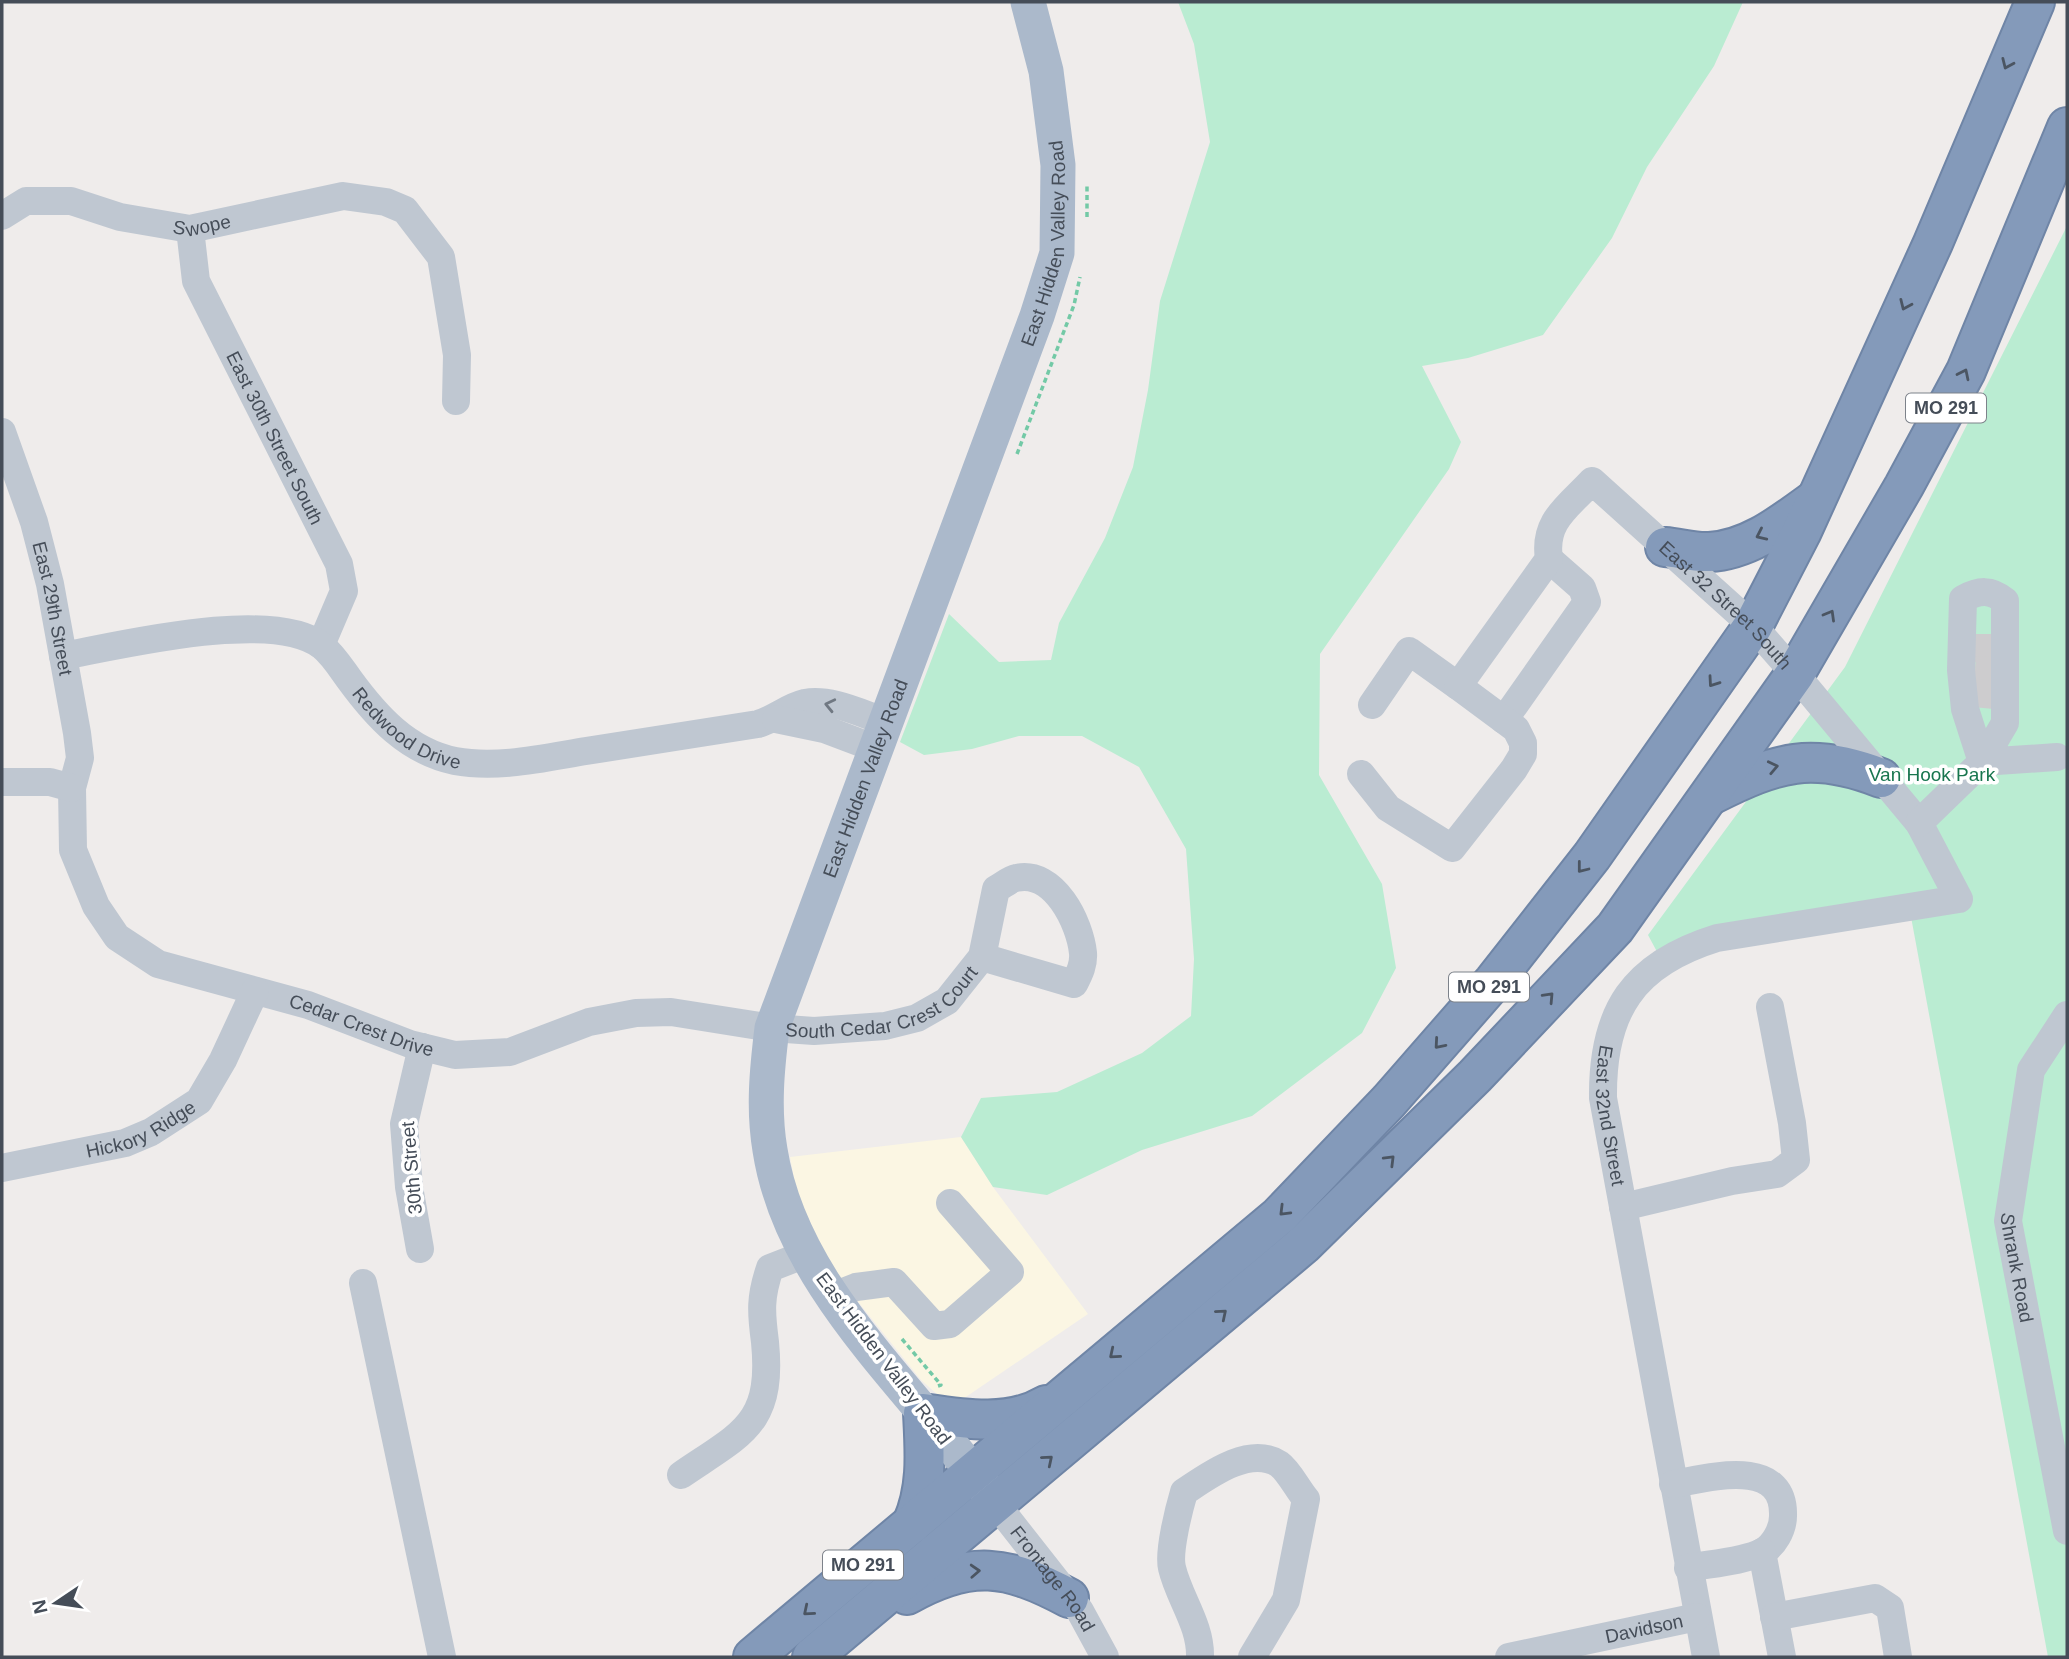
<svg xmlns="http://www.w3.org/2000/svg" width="2069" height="1659" font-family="Helvetica,sans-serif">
<rect width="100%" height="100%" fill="#efeceb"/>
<!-- commercial -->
<path fill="#fbf6e3" d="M961 1137 993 1187 1088 1314 954 1405 938 1395 921 1380 834 1272 797 1195 790 1157Z"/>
<!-- green -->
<g fill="#baecd2">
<path d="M1178 2H1743L1714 66 1647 167 1612 238 1543 335 1468 358 1422 366 1461 442 1449 469 1320 654 1319 775 1382 884 1396 968 1362 1033 1252 1116 1142 1150 1047 1195 993 1187 961 1137 981 1098 1057 1092 1142 1053 1191 1016 1194 959 1186 849 1139 767 1082 736H1019L972 749 924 755 900 742 949 614 999 662 1051 660 1059 623 1105 538 1133 467 1148 390 1160 301 1210 142 1194 44Z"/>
<path d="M2067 226V1657H2048L1909 906 1662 961 1648 935 1845 667Z"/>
</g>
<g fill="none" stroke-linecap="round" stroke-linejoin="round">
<!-- minor-tunnel -->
<g stroke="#cdccce" stroke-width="28" stroke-dasharray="28 14" stroke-linecap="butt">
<path d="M1974 648H1996"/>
<path d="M1975 670 1995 671"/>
<path d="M1974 693 1995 695"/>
</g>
<defs>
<g id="highway">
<path d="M1665 547C1679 548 1695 553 1709 552 1750 550 1784 522 1816 499"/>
<path d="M1713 794C1777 762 1812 751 1881 778"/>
<path d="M912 1524C928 1488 925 1452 923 1413 963 1419 1009 1427 1046 1405"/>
<path d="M907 1595C971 1559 1007 1565 1069 1598"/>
<path d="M753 1657 1279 1216 1389 1101 1494 981 1592 856 1753 626 1802 531 1933 243 2035 2"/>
<path d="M812 1657 1303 1245 1475 1076 1615 928 1795 674 1904 486 1966 371 2067 127"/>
</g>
</defs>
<!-- highway casing -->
<use href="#highway" stroke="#6f85a6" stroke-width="42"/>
<!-- path -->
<g stroke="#73c9a6" stroke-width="3.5" stroke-dasharray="5 3.5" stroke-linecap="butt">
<path d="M1087 217V186"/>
<path d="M1017 454 1074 305 1080 277"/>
<path d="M902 1339 941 1385 938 1386"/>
</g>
<!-- minor -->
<g stroke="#bfc7d1" stroke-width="28">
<path id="s1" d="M2 216 26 201H71L120 217 190 229 343 196 386 202 405 210 441 257 457 355 456 401"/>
<path id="s2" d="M190 229 196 281 339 564 344 591 321 645"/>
<path id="s3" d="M2 432 34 522 50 584 77 733 80 758 72 788 73 850 96 906 117 937 158 964 308 1005 410 1044 455 1055 510 1052 589 1022 636 1013 671 1012 772 1028 814 1031 885 1026 917 1018 947 1001 982 957 996 889C1002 886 1010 879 1016 878 1054 869 1080 923 1083 953 1084 965 1079 974 1074 984L982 957"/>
<path id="s4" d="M63 656C122 645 273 608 322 646 333 655 341 668 349 679 376 716 407 751 455 761 497 769 544 758 586 751 643 742 701 733 758 724 775 719 788 707 805 703 831 698 862 714 887 722"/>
<path d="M1372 705 1409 651 1458 686"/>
<path d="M776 719 824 729 877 749"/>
<path d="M1504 720 1587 602 1582 588 1549 559"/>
<path id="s5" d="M1361 774 1388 808 1452 848 1514 769 1523 754V743L1516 729 1458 686 1549 559C1543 521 1568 507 1592 481L1753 626 1795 674 1919 823 1959 899 1717 938C1633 964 1602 1011 1603 1098L1706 1657"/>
<path d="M2 782H50L72 788"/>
<path d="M1919 823 1982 762 2005 723V601C1991 589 1979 590 1963 599L1961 670 1965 709 1982 762 2057 757"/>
<path id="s6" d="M2067 1015 2031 1070 2008 1221 2067 1531"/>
<path id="s7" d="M2 1168 125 1143 151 1132 199 1101 223 1060 255 991"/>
<path d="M1623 1207 1732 1181 1777 1174 1796 1160 1792 1123 1770 1007"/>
<path d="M420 1249 409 1187 404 1124 422 1047"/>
<path d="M363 1283 442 1657"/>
<path d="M833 1296 856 1287 894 1282 934 1326 950 1324 1010 1272 950 1203"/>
<path d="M681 1475C742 1433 773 1425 765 1342 761 1312 760 1297 770 1268L806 1254"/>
<path d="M1673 1484C1708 1478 1785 1456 1783 1516 1783 1529 1774 1546 1762 1552 1745 1561 1708 1564 1688 1568"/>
<path id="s8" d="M996 1504 1080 1611 1105 1657"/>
<path d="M1762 1552 1782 1657"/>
<path d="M1774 1617 1875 1598 1890 1608 1898 1657"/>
<path d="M1200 1657C1201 1625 1179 1598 1172 1568 1168 1552 1179 1509 1184 1492 1208 1476 1249 1445 1279 1464 1289 1471 1298 1490 1306 1499L1286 1600 1252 1657"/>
<path id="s9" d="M1509 1657 1697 1617"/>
</g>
<!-- major -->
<path stroke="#abb9cb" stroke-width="35" id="s10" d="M990 1495C913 1388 791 1286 770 1150 763 1109 767 1069 772 1028L1037 316 1057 253 1058 165 1046 71 1028 2"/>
<!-- highway -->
<use href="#highway" stroke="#849aba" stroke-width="38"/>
</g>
<!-- one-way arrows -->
<defs><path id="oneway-chevron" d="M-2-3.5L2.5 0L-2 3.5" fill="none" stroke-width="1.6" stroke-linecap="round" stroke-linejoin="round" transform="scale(1.75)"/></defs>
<g stroke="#4b5562">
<use href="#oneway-chevron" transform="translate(2007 64) rotate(114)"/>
<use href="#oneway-chevron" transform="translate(1905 305) rotate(114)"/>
<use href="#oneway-chevron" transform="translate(1964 374) rotate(-64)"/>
<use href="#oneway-chevron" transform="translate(1761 535) rotate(155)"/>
<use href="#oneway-chevron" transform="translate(1830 615) rotate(-60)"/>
<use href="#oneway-chevron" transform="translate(1713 682) rotate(125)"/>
<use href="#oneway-chevron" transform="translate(1773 767) rotate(-12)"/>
<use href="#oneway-chevron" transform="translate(1582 868) rotate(128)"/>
<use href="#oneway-chevron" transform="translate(1549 997) rotate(-47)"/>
<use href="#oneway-chevron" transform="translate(1439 1044) rotate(131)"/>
<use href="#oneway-chevron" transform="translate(1390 1160) rotate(-45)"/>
<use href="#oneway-chevron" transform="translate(1284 1211) rotate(135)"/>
<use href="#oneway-chevron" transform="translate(1222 1314) rotate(-40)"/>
<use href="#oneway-chevron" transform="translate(1114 1354) rotate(140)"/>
<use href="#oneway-chevron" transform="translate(1048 1460) rotate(-40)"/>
<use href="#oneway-chevron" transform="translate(975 1571) rotate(-3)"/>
<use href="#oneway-chevron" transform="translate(808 1611) rotate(140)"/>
</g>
<use stroke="#707882" href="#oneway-chevron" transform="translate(830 705) rotate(-167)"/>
<g text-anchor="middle" stroke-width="7" stroke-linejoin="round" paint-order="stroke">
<!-- shield labels -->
<g fill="#fff" stroke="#7d828a" stroke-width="2">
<rect x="1906" y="393.5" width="80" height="29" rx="5"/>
<rect x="1449" y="972.5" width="80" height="29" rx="5"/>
<rect x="823" y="1550.5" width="80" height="29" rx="5"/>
</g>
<g font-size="18" font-weight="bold" fill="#454d58">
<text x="1946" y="414">MO 291</text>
<text x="1489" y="993">MO 291</text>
<text x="863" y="1571">MO 291</text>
</g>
<!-- street labels -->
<g font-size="19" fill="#454d58" stroke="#fff">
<text dy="7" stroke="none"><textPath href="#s1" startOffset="208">Swope</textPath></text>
<text dy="7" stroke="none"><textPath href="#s10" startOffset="1370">East Hidden Valley Road</textPath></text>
<text dy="7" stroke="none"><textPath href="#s2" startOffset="228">East 30th Street South</textPath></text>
<text dy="7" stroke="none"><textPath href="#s5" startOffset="768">East 32 Street South</textPath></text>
<text dy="7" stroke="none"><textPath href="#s3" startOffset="184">East 29th Street</textPath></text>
<text dy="7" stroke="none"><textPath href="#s4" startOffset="385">Redwood Drive</textPath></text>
<text dy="7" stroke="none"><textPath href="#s10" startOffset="803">East Hidden Valley Road</textPath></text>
<text dy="7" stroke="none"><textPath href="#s3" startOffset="1330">South Cedar Crest Court</textPath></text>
<text dy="7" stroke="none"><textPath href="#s3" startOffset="789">Cedar Crest Drive</textPath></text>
<text dy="7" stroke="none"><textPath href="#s5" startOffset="1624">East 32nd Street</textPath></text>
<text dy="7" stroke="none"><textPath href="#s7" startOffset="145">Hickory Ridge</textPath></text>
<text transform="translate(411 1168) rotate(-95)" y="7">30th Street</text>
<text dy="7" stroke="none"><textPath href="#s6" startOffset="266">Shrank Road</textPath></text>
<text transform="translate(884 1358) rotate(53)" y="7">East Hidden Valley Road</text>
<text dy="7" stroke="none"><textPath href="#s8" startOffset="94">Frontage Road</textPath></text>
<text dy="7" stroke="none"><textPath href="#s9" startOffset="138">Davidson</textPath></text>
</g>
<!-- park labels -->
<g font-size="19" fill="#19764f" stroke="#fff">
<text x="1932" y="781">Van Hook Park</text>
</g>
</g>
<!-- border -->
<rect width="2069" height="1659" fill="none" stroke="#454d58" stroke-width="7"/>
<!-- north arrow -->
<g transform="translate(56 1603) rotate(257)" stroke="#ffffff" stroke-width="5" paint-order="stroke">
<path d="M0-5L12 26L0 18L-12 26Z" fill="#454d58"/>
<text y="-10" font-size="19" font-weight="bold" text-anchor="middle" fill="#454d58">N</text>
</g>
</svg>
